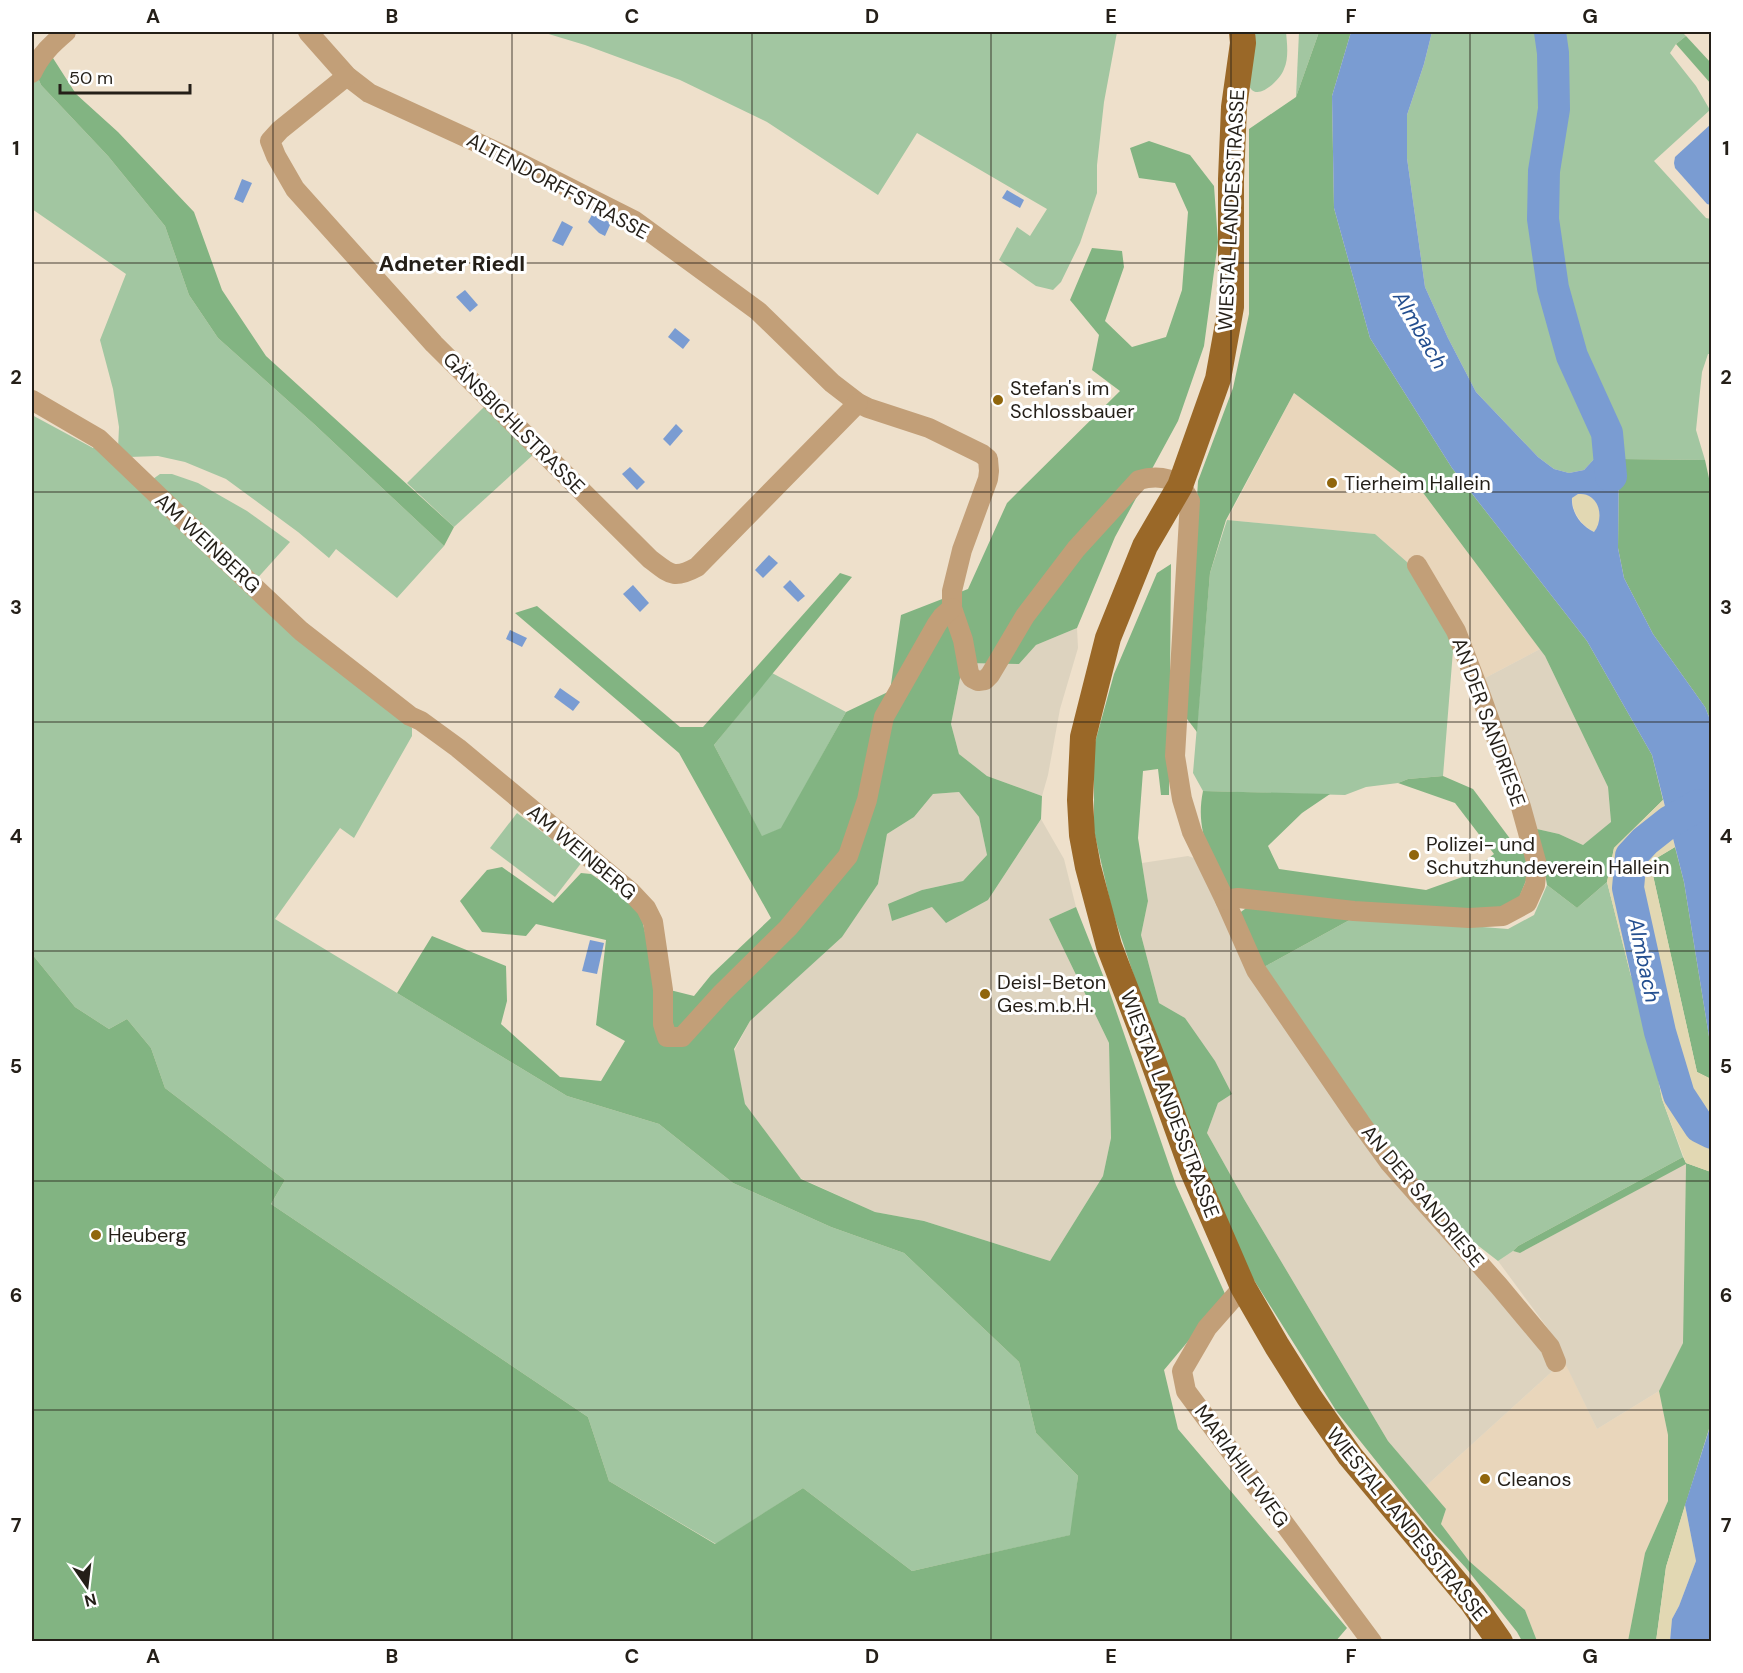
<svg xmlns="http://www.w3.org/2000/svg" width="1743" height="1673" font-family="'DM Sans',sans-serif">
<rect width="100%" height="100%" fill="#eee0cb"/>
<!-- built -->
<g fill="#e9d6bb">
<path d="M1294 393 1418 486 1540 649 1485 678 1467 634 1423 566 1407 562 1375 534 1227 520Z"/>
<path d="M1565 1362 1597 1429 1659 1391 1668 1435V1501L1645 1553 1628 1641H1537L1525 1610 1469 1561 1441 1524 1446 1509 1426 1486 1556 1368Z"/>
</g>
<!-- industrial -->
<g fill="#ddd3bf">
<path d="M1077 628 1078 648 1060 709 1048 775 1042 796 987 776 959 754 951 724 963 663 1019 664 1036 645Z"/>
<path d="M1540 649 1545 656 1608 787 1611 823 1583 845 1559 834 1537 829 1485 678Z"/>
<path d="M959 792 979 817 987 855 963 881 922 890 892 921 932 907 988 900 1041 819 1064 859 1076 907 1049 919 1109 1043 1111 1138 1103 1176 1050 1261 924 1221 875 1212 800 1178 745 1105 734 1051 750 1021 842 936 878 884 887 834 914 817 933 794Z"/>
<path d="M1188 856 1194 858 1556 1368 1426 1486 1388 1441 1244 1199 1207 1133 1218 1103 1232 1094 1185 1018 1159 1003 1141 935 1148 901 1142 863Z"/>
<path d="M1686 1163 1683 1343 1659 1391 1597 1429 1549 1330 1498 1261 1513 1251 1520 1253Z"/>
</g>
<!-- green -->
<g fill="#a2c6a1">
<path d="M542 32H1117L1104 102 1097 165V193L1080 243 1061 282 1053 290 1036 286 999 260 1017 227 1030 236 1047 209 917 133 878 195 767 122 680 80 585 45Z"/>
<path d="M1256 32H1286C1287 43 1289 58 1284 69 1280 81 1253 106 1248 82 1245 69 1252 44 1256 32Z"/>
<path d="M1299 32H1319L1296 97Z"/>
<path d="M1432 32H1682L1686 36 1676 44 1670 53 1696 86 1710 110 1654 161 1706 218 1711 219V354H1708L1702 372 1696 430 1705 460 1619 459 1617 432 1599 441 1595 458 1584 470 1569 473 1554 469 1538 457 1476 392 1448 338 1425 287 1407 158V115L1424 64Z"/>
<path d="M36 73 41 85 108 156 165 226 189 295 218 338 314 424 444 546 397 598 336 549 329 558 298 532 226 479 185 462 158 456 129 457 118 449 119 427 113 389 100 340 126 274 32 209V82Z"/>
<path d="M485 406 534 454 454 527 407 483Z"/>
<path d="M32 415 93 448 96 443 403 716 412 728V736L354 838 340 828 275 919 567 1096 659 1124 733 1183 831 1227 904 1253 1019 1362 1036 1433 1078 1476 1071 1535 912 1571 803 1488 716 1544 609 1481 588 1417 271 1204 285 1180 165 1088 151 1048 127 1019 109 1029 75 1007 32 954Z"/>
<path d="M160 474H172L198 483 247 511 290 542 254 582 153 479Z"/>
<path d="M1227 520 1375 534 1407 562 1454 638 1443 776 1408 779 1398 783 1366 787 1345 795 1203 791 1193 773 1210 573Z"/>
<path d="M772 673 846 712 782 828 762 837 714 745Z"/>
<path d="M517 813 582 862 555 897 490 848Z"/>
<path d="M1607 882 1631 976 1642 994 1662 1099 1683 1157 1518 1246 1513 1251 1498 1261 1467 1237 1379 1138 1264 967 1355 917 1508 929 1534 915 1547 885 1577 908Z"/>
</g>
<!-- forest -->
<g fill="#82b482">
<path d="M1319 32H1351L1332 96 1334 208 1370 338 1452 468 1587 641 1652 755 1663 800 1614 848 1607 882 1577 908 1547 885 1537 829 1559 834 1583 845 1611 822 1608 787 1545 656 1418 486 1294 393 1226 520 1210 573 1197 732 1184 715 1198 481 1233 388 1249 314V129L1296 97Z"/>
<path d="M1686 36 1711 63V84L1676 44Z"/>
<path d="M51 55 76 94 118 132 194 212 222 290 266 356 454 527 444 546 314 424 218 338 189 295 165 226 108 156 41 85 36 73Z"/>
<path d="M1149 141 1190 155 1214 186 1218 242 1204 346 1178 421 1115 537 1077 628 1036 645 1019 664 963 663 951 724 959 754 987 776 1042 796 1041 819 988 900 946 923 932 907 892 921 888 904 922 890 963 881 987 855 979 817 959 792 933 794 914 817 887 834 878 884 842 937 750 1021 734 1049 745 1104 801 1179 875 1212 924 1221 1050 1261 1103 1176 1111 1138 1109 1043 1049 919 1076 907 1110 993 1176 1185 1226 1296 1164 1370 1178 1429 1347 1628 1335 1642 32 1641V954L75 1007 109 1029 127 1019 151 1048 165 1088 285 1180 271 1204 588 1417 609 1481 715 1544 803 1488 912 1571 1070 1535 1078 1476 1036 1433 1019 1362 904 1253 831 1227 733 1183 659 1124 567 1096 397 993 432 936 506 966 507 1001 501 1024 560 1077 601 1081 625 1041 596 1025 606 940 536 924 526 936 482 932 460 901 487 870 502 867 553 903 581 873 591 874 639 907 658 987 694 996 711 975 771 918 679 753 515 613 537 606 680 727H703L840 573 852 577 714 745 762 836 781 828 846 712 890 691 901 615 968 589 1007 503 1120 391 1092 370 1099 335 1070 300 1092 248 1122 251 1124 267 1105 321 1132 347 1166 337 1182 290 1188 212 1175 183 1139 178 1130 148Z"/>
<path d="M1619 459 1705 460 1712 492 1711 722 1705 707 1653 634 1624 578 1618 548Z"/>
<path d="M1171 564 1169 795H1161L1158 769 1143 771 1138 838 1148 901 1141 935 1159 1003 1185 1018 1215 1061 1232 1094 1218 1103 1207 1133 1244 1199 1388 1441 1446 1509 1441 1524 1469 1561 1525 1610 1537 1641H1522L1517 1632 1466 1568 1432 1531 1337 1412 1242 1261 1199 1153 1149 1021 1112 910 1094 831V746L1114 674 1157 573Z"/>
<path d="M1443 776 1473 789 1514 844 1525 847 1527 878 1519 898 1501 909 1477 911 1354 904 1226 889C1210 854 1195 830 1203 791L1330 794 1302 813 1268 846 1279 869 1426 890 1468 875 1494 854 1455 803 1398 783 1408 779Z"/>
<path d="M1675 847 1684 882 1711 1049V1079L1697 1072 1650 862Z"/>
<path d="M1249 906 1355 917 1264 967 1238 914Z"/>
<path d="M1683 1157 1686 1163 1711 1172V1411L1709 1429 1666 1567 1656 1641H1628L1645 1553 1668 1501V1435L1659 1391 1683 1343 1686 1164 1520 1253 1513 1251 1518 1246Z"/>
</g>
<!-- sand -->
<g fill="#e2d8b3">
<path d="M1578 494C1582 494 1586 494 1589 496 1603 503 1602 522 1594 532 1581 525 1572 512 1572 498Z"/>
<path d="M1663 800 1675 847 1650 862 1697 1072 1711 1079V1172L1686 1163 1662 1099 1642 994 1631 976 1607 882 1614 848Z"/>
<path d="M1685 1505 1696 1561 1679 1606 1672 1619 1670 1641 1656 1642 1666 1567Z"/>
</g>
<!-- water -->
<g fill="#7a9cd2" fill-rule="evenodd">
<path d="M1351 32H1432L1424 64 1407 115V158L1425 287 1448 338 1476 392 1538 457 1554 469 1569 473 1584 470 1595 458 1598 441 1607 433 1617 432 1619 459 1618 548 1624 578 1653 634 1705 707 1711 722V1064V1049L1684 882 1652 755 1587 641 1452 468 1370 338 1334 208 1332 96ZM1578 494C1582 494 1585 494 1589 496 1602 503 1602 522 1594 532 1581 526 1571 512 1572 498Z"/>
<path d="M1711 124H1712L1711 205 1707 204 1675 168 1674 163 1675 157Z"/>
<path d="M242 179 252 183 243 203 234 199Z"/>
<path d="M1007 190 1024 200 1020 208 1002 198Z"/>
<path d="M593 213 609 222 610 225 605 236 599 233 588 222Z"/>
<path d="M562 221 573 227 563 246 552 241Z"/>
<path d="M465 290 478 305 470 312 456 297Z"/>
<path d="M675 328 690 340 683 349 668 337Z"/>
<path d="M676 424 683 431 670 446 663 439Z"/>
<path d="M630 467 645 482 637 490 622 474Z"/>
<path d="M769 555 778 563 763 578 755 570Z"/>
<path d="M790 580 805 596 798 602 783 587Z"/>
<path d="M633 585 649 603 640 612 623 594Z"/>
<path d="M510 630 527 638 522 647 506 639Z"/>
<path d="M560 688 580 702 573 711 554 697Z"/>
<path d="M590 940 604 943 597 974 582 971Z"/>
<path d="M1711 1411V1641H1670L1672 1619 1679 1606 1696 1561 1685 1505 1709 1430Z"/>
</g>
<g fill="none" stroke-linecap="round" stroke-linejoin="round">
<!-- river -->
<g stroke="#7a9cd2" stroke-width="32">
<path d="M1550 32 1553 53 1554 109 1544 171 1543 219 1553 288 1572 356 1607 433 1611 476"/>
<path d="M1699 805 1669 822 1645 841 1631 856 1628 888 1660 1032 1679 1095 1700 1127 1712 1133"/>
</g>
<!-- minor -->
<g stroke="#c29f78" stroke-width="20">
<path d="M308 32 347 76 369 93 502 154 635 221 758 311 832 383 858 403 868 408 929 428 982 454 988 459 989 471 988 479 962 550 952 591V608L963 640 969 673 972 678 978 681 985 680 990 675 1025 616 1076 549 1139 480C1153 476 1172 476 1182 488 1185 492 1188 497 1190 501L1175 756 1182 799 1192 832 1225 900 1256 970 1360 1122 1389 1162 1499 1286 1550 1347 1556 1362"/>
<path d="M32 73C40 55 52 44 66 32"/>
<path d="M347 76 280 130 270 141 276 156 295 189 434 344 650 559C670 574 673 580 697 567L858 403"/>
<path d="M32 400 99 439 194 530 301 631 410 716 421 721 458 748 631 892 646 908 653 922 663 990V1024L667 1037H682L722 993 788 928 848 856 867 800 884 717 937 624 942 617 952 608"/>
<path d="M1225 900 1238 898 1354 911 1469 918 1503 916 1527 903 1535 885 1537 865 1521 807 1477 685 1456 631 1417 565"/>
<path d="M1243 1287 1207 1328 1182 1371 1186 1391 1372 1642"/>
</g>
<!-- major -->
<path stroke="#9a6828" stroke-width="26" d="M1242 32 1243 43 1234 107 1231 179V307L1218 379 1180 486 1145 546 1108 638 1083 737 1080 800 1082 835 1088 867 1109 946 1151 1055 1192 1169 1243 1287 1277 1346 1309 1397 1350 1456 1473 1603 1500 1642"/>
</g>
<!-- grid -->
<path fill="none" stroke="#241f18" stroke-width="1.5" stroke-opacity="0.55" d="M273 32V1642M512 32V1642M752 32V1642M991 32V1642M1231 32V1642M1470 32V1642M32 263H1712M32 492H1712M32 722H1712M32 951H1712M32 1181H1712M32 1410H1712"/>
<!-- markers -->
<g fill="#90660d" stroke="#fff" stroke-width="2">
<circle cx="998" cy="400" r="6"/>
<circle cx="1332" cy="483" r="6"/>
<circle cx="1414" cy="855" r="6"/>
<circle cx="985" cy="994" r="6"/>
<circle cx="96" cy="1235" r="6"/>
<circle cx="1485" cy="1479" r="6"/>
</g>
<g text-anchor="middle" stroke-width="6" stroke-linejoin="round" paint-order="stroke">
<!-- street labels -->
<g font-size="20" fill="#241f18" stroke="#fff">
<text transform="translate(558 186) rotate(28)" y="7">ALTENDORFFSTRASSE</text>
<text transform="translate(1231 210) rotate(-87)" y="7">WIESTAL LANDESSTRASSE</text>
<text transform="translate(514 423) rotate(45)" y="7">GÄNSBICHLSTRASSE</text>
<text transform="translate(208 543) rotate(43)" y="7">AM WEINBERG</text>
<text transform="translate(1489 722) rotate(70)" y="7">AN DER SANDRIESE</text>
<text transform="translate(582 852) rotate(40)" y="7">AM WEINBERG</text>
<text transform="translate(1170 1104) rotate(69)" y="7">WIESTAL LANDESSTRASSE</text>
<text transform="translate(1423 1196) rotate(50)" y="7">AN DER SANDRIESE</text>
<text transform="translate(1242 1466) rotate(54)" y="7">MARIAHILFWEG</text>
<text transform="translate(1407 1524) rotate(51)" y="7">WIESTAL LANDESSTRASSE</text>
</g>
<!-- poi labels -->
<g font-size="20" fill="#241f18" stroke="#fff" text-anchor="start">
<text x="1010" y="395">Stefan's im<tspan x="1010" dy="23">Schlossbauer</tspan></text>
<text x="1344" y="490">Tierheim Hallein</text>
<text x="1426" y="851">Polizei- und<tspan x="1426" dy="23">Schutzhundeverein Hallein</tspan></text>
<text x="997" y="989">Deisl-Beton<tspan x="997" dy="23">Ges.m.b.H.</tspan></text>
<text x="108" y="1242">Heuberg</text>
<text x="1497" y="1486">Cleanos</text>
</g>
<!-- water labels -->
<g font-size="21" font-style="italic" fill="#234e8f" stroke="#fff">
<text transform="translate(1420 330) rotate(60)" y="7">Almbach</text>
<text transform="translate(1644 960) rotate(78)" y="7">Almbach</text>
</g>
<!-- quarter labels -->
<g font-size="22" font-weight="bold" fill="#241f18" stroke="#fff">
<text x="452" y="271">Adneter Riedl</text>
</g>
</g>
<!-- border -->
<rect width="1743" height="1673" fill="none" stroke="#ffffff" stroke-width="66"/>
<!-- north arrow -->
<g transform="translate(87 1586) rotate(166)" stroke="#ffffff" stroke-width="4.5" paint-order="stroke">
<path d="M0-4.5L10 22L0 15L-10 22Z" fill="#241f18"/>
<text y="-9" font-size="16" font-weight="bold" text-anchor="middle" fill="#241f18">N</text>
</g>
<!-- scale -->
<path d="M60 84v9h130v-9" fill="none" stroke="#241f18" stroke-width="3"/>
<text x="69" y="84" font-size="18" fill="#241f18" stroke="#ffffff" stroke-width="4.5" paint-order="stroke">50 m</text>
<rect x="33" y="33" width="1677" height="1607" fill="none" stroke="#241f18" stroke-width="2"/>
<g font-size="20" text-anchor="middle" font-weight="bold" fill="#241f18">
<text x="153" y="23">A</text>
<text x="392" y="23">B</text>
<text x="632" y="23">C</text>
<text x="872" y="23">D</text>
<text x="1111" y="23">E</text>
<text x="1351" y="23">F</text>
<text x="1590" y="23">G</text>
<text x="16" y="155">1</text>
<text x="1726" y="155">1</text>
<text x="16" y="384">2</text>
<text x="1726" y="384">2</text>
<text x="16" y="614">3</text>
<text x="1726" y="614">3</text>
<text x="16" y="843">4</text>
<text x="1726" y="843">4</text>
<text x="16" y="1073">5</text>
<text x="1726" y="1073">5</text>
<text x="16" y="1302">6</text>
<text x="1726" y="1302">6</text>
<text x="16" y="1532">7</text>
<text x="1726" y="1532">7</text>
<text x="153" y="1663">A</text>
<text x="392" y="1663">B</text>
<text x="632" y="1663">C</text>
<text x="872" y="1663">D</text>
<text x="1111" y="1663">E</text>
<text x="1351" y="1663">F</text>
<text x="1590" y="1663">G</text>
</g>
</svg>
